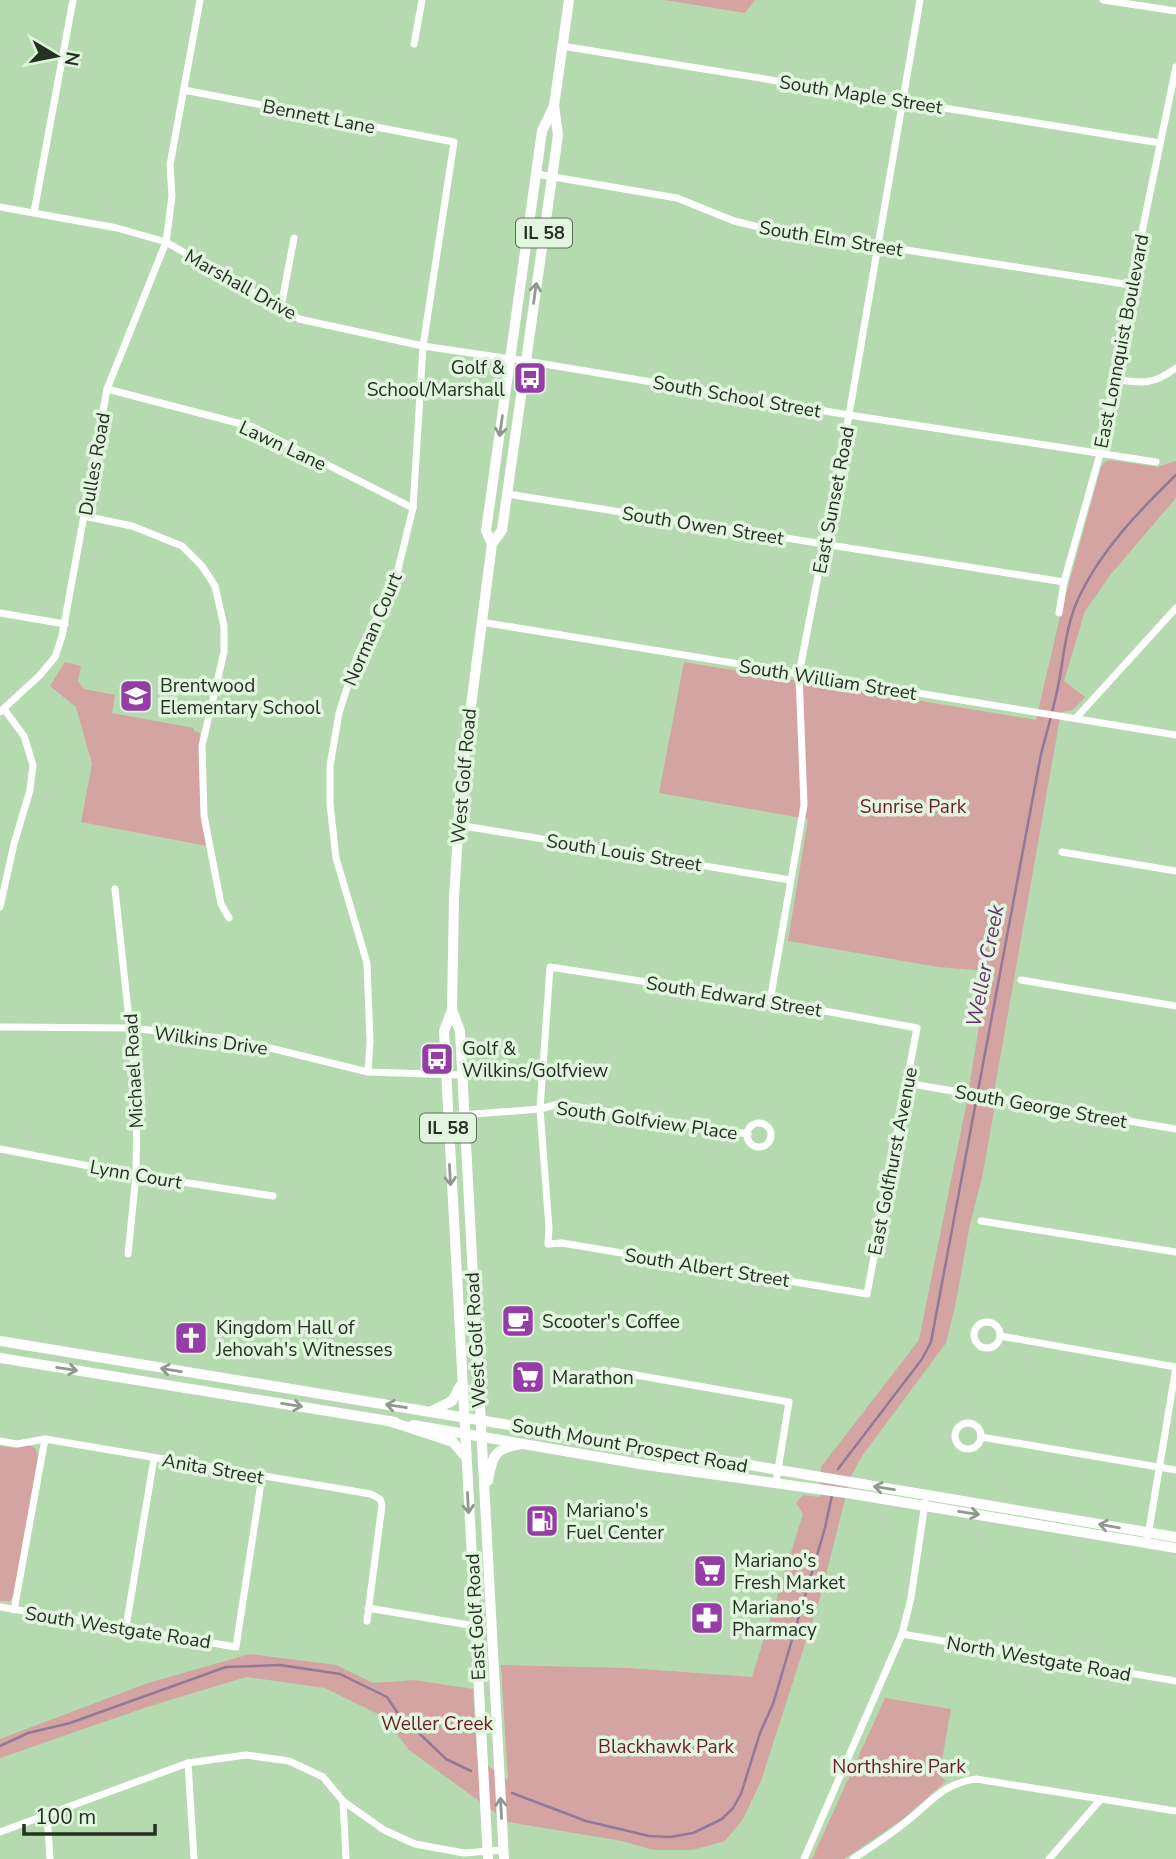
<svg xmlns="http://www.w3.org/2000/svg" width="1176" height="1859" font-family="'Nunito Sans',sans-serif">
<rect width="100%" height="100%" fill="#b5daaf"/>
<!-- green -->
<g fill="#d3a4a2">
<path d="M665 0H755L745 13Z"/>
<path d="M1110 460 1158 467 1176 461V498L1111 574 1085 611 1064 681 1085 697 1073 710 1061 712 995 1087 994 1111 982 1178 970 1224 956 1302 946 1343 862 1456 851 1476 821 1594 761 1781 743 1819 725 1841 692 1850H653L622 1841 508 1822 409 1750 384 1717 325 1688 246 1677 147 1707 0 1758V1739L148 1683 250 1654 336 1665 373 1683 414 1680 473 1689 477 1758 508 1780 501 1665 628 1668 752 1677 803 1514 796 1503 803 1495 820 1497 821 1467 919 1340 966 1106 988 971 938 967 788 941 808 819 659 793 684 662 1036 720 1061 612 1101 467 1105 462Z"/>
<path d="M65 662 81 666 78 681 84 689 115 695 112 713 194 728V731L200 733C198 771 200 808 207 846L81 822 92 764 76 707 50 686Z"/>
<path d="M27 1445C34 1446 37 1449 38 1456L14 1595 10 1601H0V1446L14 1448Z"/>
<path d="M885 1698 951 1709 940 1771 941 1777 946 1781 903 1819 844 1859H812Z"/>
</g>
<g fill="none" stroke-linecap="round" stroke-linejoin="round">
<!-- stream -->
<g stroke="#927996" stroke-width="2.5">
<path d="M838 1469 922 1359 931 1342 1041 754C1048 727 1057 698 1061 670 1065 645 1068 620 1079 597 1101 550 1139 511 1176 475"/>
<path d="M0 1746 28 1733 70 1723 226 1667 280 1665 340 1674 387 1697 397 1712 446 1759 471 1771"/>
<path d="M512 1793 586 1821 649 1836 670 1837 693 1833 722 1819 733 1808 741 1794 760 1733 773 1704 825 1528 832 1495"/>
</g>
<!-- minor -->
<g stroke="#fff" stroke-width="7">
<path d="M1103 0 1176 11"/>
<path d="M414 44 422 0"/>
<path d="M562 46 1160 143"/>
<path d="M184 90 454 142 423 346 413 508 395 582 358 654 339 713 330 766V804L336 858 367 963 370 1042 368 1072"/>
<path d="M536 174 677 198 734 221 759 227 1131 285"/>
<path d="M0 207 117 228 166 242 299 319 423 346 526 361 849 415 1156 462"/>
<path d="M34 212 73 0"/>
<path d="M281 307 294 238"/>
<path d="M1114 379C1141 383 1152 386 1176 368"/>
<path d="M107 389 253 427 413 508"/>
<path d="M507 494 1064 582"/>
<path d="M84 516 132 526 182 546 202 566 215 586 224 626V652L202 746 204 816 221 904 229 918"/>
<path d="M0 613 65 624"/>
<path d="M1059 613 1064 582 1100 454 1131 285 1176 67"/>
<path d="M481 622 1176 735"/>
<path d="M0 712 40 675 55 657 62 636 107 389 166 242 172 196 170 165 200 0"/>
<path d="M1076 718 1176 608"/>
<path d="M458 825 790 880"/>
<path d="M1062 852 1176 871"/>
<path d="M115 889 137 1094 136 1175 128 1254"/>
<path d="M0 907 14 844 30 790 33 765 24 736 4 709"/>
<path d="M550 967 770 1001 917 1028 867 1294 562 1243 548 1244 549 1228 540 1109Z"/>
<path d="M1021 980 1176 1006"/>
<path d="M770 1001 804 805 799 674 849 415 920 0"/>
<path d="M0 1027 131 1028 237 1040 368 1072 461 1075"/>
<path d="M906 1083 1176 1129"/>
<path d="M447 1116 540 1109 559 1104 748 1134"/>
<circle cx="759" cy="1135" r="12"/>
<path d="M0 1149 136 1175 273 1196"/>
<path d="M981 1221 1176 1252"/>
<circle cx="987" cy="1335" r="13"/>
<path d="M1000 1336 1176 1367"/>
<path d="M613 1371 789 1402 776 1482"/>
<circle cx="968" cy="1436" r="13"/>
<path d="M981 1437 1176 1470"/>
<path d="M0 1441 17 1444 45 1439 371 1494 380 1499 382 1505 367 1621"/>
<path d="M1148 1536 1176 1367"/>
<path d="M0 1607 236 1647 262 1476"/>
<path d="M368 1608 475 1626"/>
<path d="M14 1610 45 1439"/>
<path d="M126 1627 154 1458"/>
<path d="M902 1634 1176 1681"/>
<path d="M188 1763 194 1859"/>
<path d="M343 1801 346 1859"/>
<path d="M47 1814 50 1859"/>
<path d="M0 1832 188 1763 246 1755 289 1761 323 1777 343 1801 384 1830 415 1844 464 1853 503 1850"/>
<path d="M804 1859 902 1634 911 1598 925 1503"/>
<path d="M853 1859C871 1847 890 1835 907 1821 931 1802 944 1783 976 1779L1176 1811"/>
<path d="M1049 1859 1101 1799"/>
</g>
<!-- secondary -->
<g stroke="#fff" stroke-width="10">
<path d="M0 1341 649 1448 1176 1537"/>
<path d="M0 1358 395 1422"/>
<path d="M413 1425 646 1465 853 1494 1176 1548"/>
</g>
<!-- primary -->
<g stroke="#fff" stroke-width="10">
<path d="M492 544 486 531 542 131 554 106"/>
<path d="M452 1010 460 1031 504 1859"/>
<path d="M430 1412 452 1401 460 1386"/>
<path d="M389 1421 453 1442 464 1455"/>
<path d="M488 1481C492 1455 495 1448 522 1444"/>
<path d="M488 1859 444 1031 452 1010 454 898 461 783 492 544 502 530 558 135 554 106 569 0"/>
</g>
</g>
<!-- one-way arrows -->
<defs><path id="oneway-shaft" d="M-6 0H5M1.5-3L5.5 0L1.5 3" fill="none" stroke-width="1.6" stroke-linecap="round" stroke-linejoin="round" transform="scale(1.75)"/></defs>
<g stroke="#919890">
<use href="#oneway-shaft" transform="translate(535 293) rotate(-82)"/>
<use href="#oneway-shaft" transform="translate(501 426) rotate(98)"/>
<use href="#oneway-shaft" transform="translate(450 1175) rotate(87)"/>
<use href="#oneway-shaft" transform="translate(67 1369) rotate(9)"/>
<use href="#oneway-shaft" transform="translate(171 1370) rotate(-171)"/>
<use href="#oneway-shaft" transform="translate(292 1405) rotate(9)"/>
<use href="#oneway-shaft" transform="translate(396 1406) rotate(-171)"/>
<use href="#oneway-shaft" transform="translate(884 1488) rotate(-171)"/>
<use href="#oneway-shaft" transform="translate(468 1503) rotate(87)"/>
<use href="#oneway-shaft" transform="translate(969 1513) rotate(9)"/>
<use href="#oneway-shaft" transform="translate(1109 1526) rotate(-170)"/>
<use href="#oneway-shaft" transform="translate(501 1808) rotate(-93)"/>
</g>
<!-- icons -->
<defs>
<symbol id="bus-square" viewBox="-11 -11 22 22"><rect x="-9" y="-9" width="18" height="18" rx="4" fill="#963ca6" stroke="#e2f5df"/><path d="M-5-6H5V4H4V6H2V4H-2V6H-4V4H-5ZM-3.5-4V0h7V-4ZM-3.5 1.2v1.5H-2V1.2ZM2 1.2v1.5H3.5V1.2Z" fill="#fff"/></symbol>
<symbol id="school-square" viewBox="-11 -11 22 22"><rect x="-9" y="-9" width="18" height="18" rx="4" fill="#963ca6" stroke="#e2f5df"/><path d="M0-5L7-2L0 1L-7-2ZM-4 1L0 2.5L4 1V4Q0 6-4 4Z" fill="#fff"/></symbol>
<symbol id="cafe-square" viewBox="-11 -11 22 22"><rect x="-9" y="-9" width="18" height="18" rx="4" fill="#963ca6" stroke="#e2f5df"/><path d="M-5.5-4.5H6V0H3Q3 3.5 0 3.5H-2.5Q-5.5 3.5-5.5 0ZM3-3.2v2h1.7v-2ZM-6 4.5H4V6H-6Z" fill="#fff"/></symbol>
<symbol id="church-square" viewBox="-11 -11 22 22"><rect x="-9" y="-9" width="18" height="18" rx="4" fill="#963ca6" stroke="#e2f5df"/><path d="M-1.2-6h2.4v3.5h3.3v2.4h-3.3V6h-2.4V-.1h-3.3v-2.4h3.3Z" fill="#fff"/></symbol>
<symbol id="supermarket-square" viewBox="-11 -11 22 22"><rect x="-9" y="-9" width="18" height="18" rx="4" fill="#963ca6" stroke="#e2f5df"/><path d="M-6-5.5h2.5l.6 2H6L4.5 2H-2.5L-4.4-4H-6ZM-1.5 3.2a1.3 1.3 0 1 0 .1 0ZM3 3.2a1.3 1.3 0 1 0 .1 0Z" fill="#fff"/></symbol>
<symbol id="fuel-square" viewBox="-11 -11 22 22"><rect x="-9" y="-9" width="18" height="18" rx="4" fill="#963ca6" stroke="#e2f5df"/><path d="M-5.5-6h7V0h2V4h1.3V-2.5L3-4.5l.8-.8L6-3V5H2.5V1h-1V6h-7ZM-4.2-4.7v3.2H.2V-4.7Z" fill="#fff"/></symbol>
<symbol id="pharmacy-square" viewBox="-11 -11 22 22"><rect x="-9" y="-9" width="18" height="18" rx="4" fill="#963ca6" stroke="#e2f5df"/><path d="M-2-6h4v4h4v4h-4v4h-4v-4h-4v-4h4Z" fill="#fff"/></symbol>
</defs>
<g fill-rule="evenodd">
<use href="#bus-square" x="511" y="359" width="38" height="38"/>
<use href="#school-square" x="117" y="677" width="38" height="38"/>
<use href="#bus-square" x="418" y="1040" width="38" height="38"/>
<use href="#cafe-square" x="499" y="1302" width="38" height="38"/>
<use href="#church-square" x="172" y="1319" width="38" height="38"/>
<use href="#supermarket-square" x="509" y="1358" width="38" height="38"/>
<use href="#fuel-square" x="523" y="1502" width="38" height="38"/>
<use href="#supermarket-square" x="691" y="1552" width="38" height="38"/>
<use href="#pharmacy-square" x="688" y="1599" width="38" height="38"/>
</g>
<g text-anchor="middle" stroke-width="7" stroke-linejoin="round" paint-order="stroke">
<!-- shield labels -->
<g fill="#e2f5df" stroke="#5c6c5a" stroke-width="2">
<rect x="516" y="218.5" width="56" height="29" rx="5"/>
<rect x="420" y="1113.5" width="56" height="29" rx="5"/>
</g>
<g font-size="18" font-weight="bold" fill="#233221">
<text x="544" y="239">IL 58</text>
<text x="448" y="1134">IL 58</text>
</g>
<!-- street labels -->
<g font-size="19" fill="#233221" stroke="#e2f5df">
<text transform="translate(861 94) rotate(9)" y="7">South Maple Street</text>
<text transform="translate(319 116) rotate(11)" y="7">Bennett Lane</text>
<text transform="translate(831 238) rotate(9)" y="7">South Elm Street</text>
<text transform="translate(241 284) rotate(29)" y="7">Marshall Drive</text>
<text transform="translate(1121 341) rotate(-79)" y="7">East Lonnquist Boulevard</text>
<text transform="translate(737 396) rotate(10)" y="7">South School Street</text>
<text transform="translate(283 445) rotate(25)" y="7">Lawn Lane</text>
<text transform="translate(94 464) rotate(-80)" y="7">Dulles Road</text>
<text transform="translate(833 500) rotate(-79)" y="7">East Sunset Road</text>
<text transform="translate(703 525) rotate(9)" y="7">South Owen Street</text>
<text transform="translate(372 629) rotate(-67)" y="7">Norman Court</text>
<text transform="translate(828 679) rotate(9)" y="7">South William Street</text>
<text transform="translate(463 776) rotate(-85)" y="7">West Golf Road</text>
<text transform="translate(624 852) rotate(9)" y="7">South Louis Street</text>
<text transform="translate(734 996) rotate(9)" y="7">South Edward Street</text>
<text transform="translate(211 1040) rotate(8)" y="7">Wilkins Drive</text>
<text transform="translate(133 1071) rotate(-93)" y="7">Michael Road</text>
<text transform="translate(1041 1106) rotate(10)" y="7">South George Street</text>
<text transform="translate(647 1120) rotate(8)" y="7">South Golfview Place</text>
<text transform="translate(892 1161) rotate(-79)" y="7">East Golfhurst Avenue</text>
<text transform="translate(136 1174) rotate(10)" y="7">Lynn Court</text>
<text transform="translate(707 1267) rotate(9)" y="7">South Albert Street</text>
<text transform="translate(475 1340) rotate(-93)" y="7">West Golf Road</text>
<text transform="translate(630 1445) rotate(10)" y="7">South Mount Prospect Road</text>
<text transform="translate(213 1468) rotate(10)" y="7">Anita Street</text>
<text transform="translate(475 1617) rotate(-93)" y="7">East Golf Road</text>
<text transform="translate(118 1627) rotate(9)" y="7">South Westgate Road</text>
<text transform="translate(1039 1658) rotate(10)" y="7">North Westgate Road</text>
</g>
<!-- poi labels -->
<g font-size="19" fill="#233221" stroke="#e2f5df" text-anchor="start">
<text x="505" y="374" text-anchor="end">Golf &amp;<tspan x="505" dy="22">School/Marshall</tspan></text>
<text x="160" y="692">Brentwood<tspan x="160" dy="22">Elementary School</tspan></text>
<text x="462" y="1055">Golf &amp;<tspan x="462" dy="22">Wilkins/Golfview</tspan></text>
<text x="542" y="1328">Scooter's Coffee</text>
<text x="216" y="1334">Kingdom Hall of<tspan x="216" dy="22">Jehovah's Witnesses</tspan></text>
<text x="552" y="1384">Marathon</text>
<text x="566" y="1517">Mariano's<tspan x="566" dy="22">Fuel Center</tspan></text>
<text x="734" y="1567">Mariano's<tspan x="734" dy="22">Fresh Market</tspan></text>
<text x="732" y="1614">Mariano's<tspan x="732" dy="22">Pharmacy</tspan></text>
</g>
<!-- park labels -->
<g font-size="19" fill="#6d1d22" stroke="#e2f5df">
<text x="913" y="813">Sunrise Park</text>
<text x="437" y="1730">Weller Creek</text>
<text x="666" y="1753">Blackhawk Park</text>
<text x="899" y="1773">Northshire Park</text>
</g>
<!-- water labels -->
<g font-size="21" font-style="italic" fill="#63316d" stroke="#e2f5df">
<text transform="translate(985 966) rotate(-79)" y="7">Weller Creek</text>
</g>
</g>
<!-- north arrow -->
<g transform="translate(56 56) rotate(100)" stroke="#e2f5df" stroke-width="5" paint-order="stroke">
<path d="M0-5L12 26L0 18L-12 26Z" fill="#233221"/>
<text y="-10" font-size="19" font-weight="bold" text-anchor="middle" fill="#233221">N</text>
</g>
<!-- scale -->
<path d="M24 1824v10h131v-10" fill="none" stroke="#233221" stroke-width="3.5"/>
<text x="35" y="1824" font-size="21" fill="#233221" stroke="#e2f5df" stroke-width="5" paint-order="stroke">100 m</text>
</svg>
